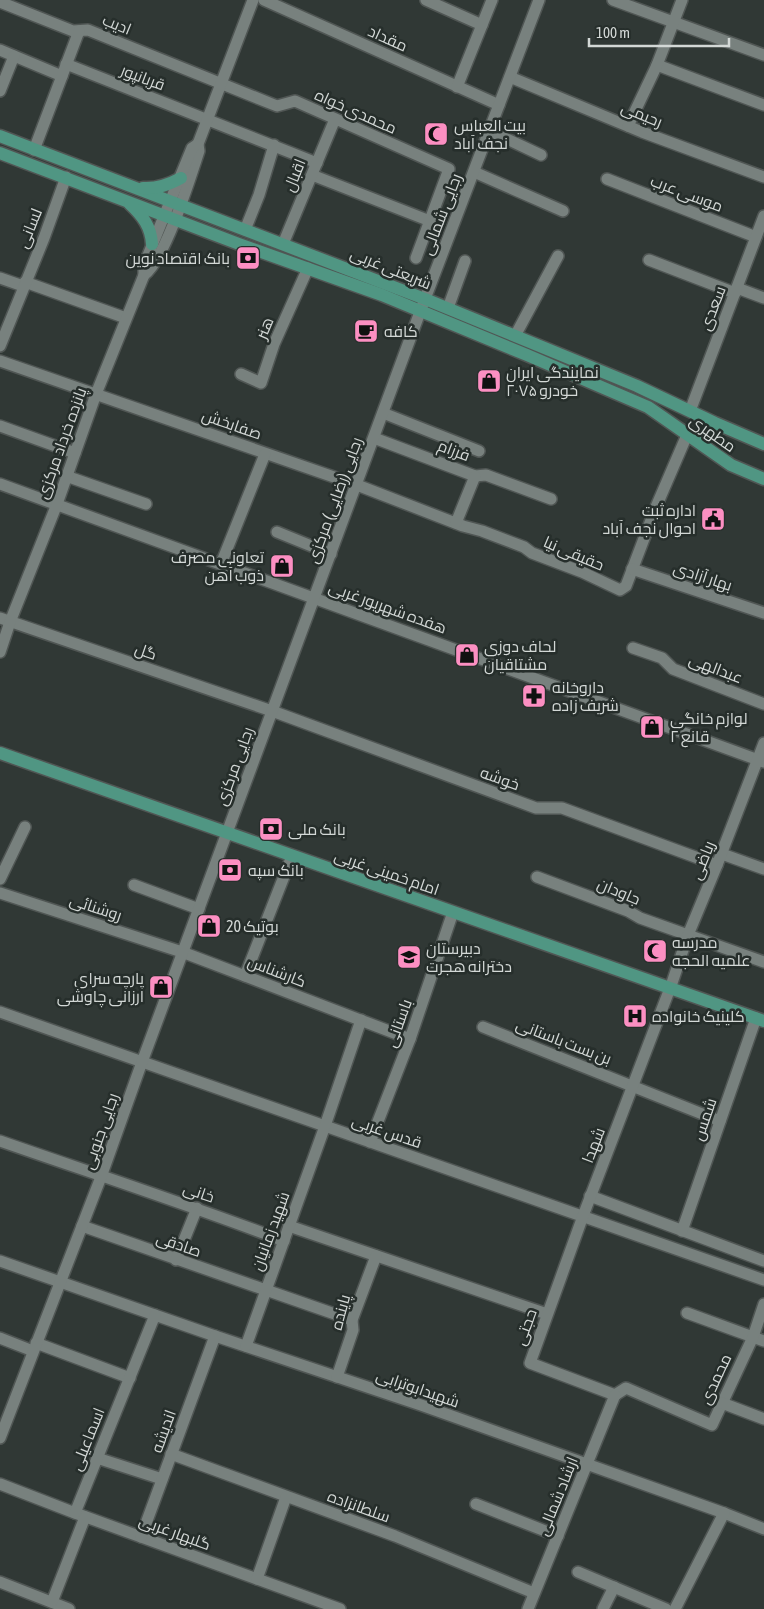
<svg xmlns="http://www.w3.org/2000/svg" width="764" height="1609" font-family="'Asap Condensed',Cairo,sans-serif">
<rect width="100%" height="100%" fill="#303835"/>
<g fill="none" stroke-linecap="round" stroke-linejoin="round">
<defs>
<g id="minor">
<path d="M264 0 499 105"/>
<path d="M426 0 482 25"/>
<path d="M613 0 764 55"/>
<path d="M0 2 73 31 88 30 277 106 295 101 449 169 416 258"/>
<path d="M0 50 62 76"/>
<path d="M66 64 317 163"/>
<path d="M657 65 764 105"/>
<path d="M510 77 642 132 764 177"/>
<path d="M457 87 492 0"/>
<path d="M0 91 14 56"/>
<path d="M628 126 657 65 682 0"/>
<path d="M490 131 541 155"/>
<path d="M34 150 79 31"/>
<path d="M474 172 563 211"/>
<path d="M312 175 430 221"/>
<path d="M607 179 756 237"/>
<path d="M245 230 259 195 274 145"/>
<path d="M283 244 335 119"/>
<path d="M649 260 735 293"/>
<path d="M144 275C165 260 190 178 199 151L198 144 253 0"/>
<path d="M0 278 23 286"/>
<path d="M25 282 126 318"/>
<path d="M737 288 764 298"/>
<path d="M448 308 465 261"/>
<path d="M515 336 558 256"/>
<path d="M0 346 44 238 66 177"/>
<path d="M0 361 357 485 463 526 482 531 524 547 532 553 582 572 620 590 626 586 656 507 687 435"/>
<path d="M241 374 261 383 274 344 308 268"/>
<path d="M690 411 764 216"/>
<path d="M383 413 479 451"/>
<path d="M0 426 75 453"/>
<path d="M374 438 475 476 486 475 551 499"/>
<path d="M66 476 146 504"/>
<path d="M0 484 764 762"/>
<path d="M456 523 475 476"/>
<path d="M277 532 331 554"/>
<path d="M221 564 265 454"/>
<path d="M632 569 764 613"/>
<path d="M0 618 272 711 536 808H562L717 865"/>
<path d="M633 648 662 658 673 669 764 704"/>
<path d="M0 652 10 622 57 504 96 394 144 275V265L192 148 198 144"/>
<path d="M722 854 764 869"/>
<path d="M537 877 628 911 640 918 764 962"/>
<path d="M0 879 25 827"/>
<path d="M134 885 199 909"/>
<path d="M0 893 182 952 410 1039"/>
<path d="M245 976 292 856"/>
<path d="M0 1012 764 1280"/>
<path d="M483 1027 720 1121"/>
<path d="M0 1141C95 1174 190 1205 284 1241"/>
<path d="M370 1142 410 1039 453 912"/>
<path d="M590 1196 764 1261"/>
<path d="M82 1226 352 1320"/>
<path d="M289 1226 547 1314"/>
<path d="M682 1231 756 1018"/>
<path d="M176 1260 197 1208"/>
<path d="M0 1261 215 1336 421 1405 724 1513 764 1529"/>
<path d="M687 1313 764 1341"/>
<path d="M0 1338 33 1351"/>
<path d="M36 1343 130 1378"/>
<path d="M246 1346 325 1126 361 1020"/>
<path d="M337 1377 353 1330 352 1320 376 1256"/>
<path d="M615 1395 530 1363 583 1216 672 983 688 935 717 865 764 743"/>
<path d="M615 1395 626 1388 712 1425 753 1337 764 1304"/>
<path d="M722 1403 764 1419"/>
<path d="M0 1438 101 1177 142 1062 420 312 539 0"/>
<path d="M171 1454 395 1536 534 1593"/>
<path d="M97 1458 162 1479"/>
<path d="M0 1484 75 1513 340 1609"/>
<path d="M476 1504 558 1536"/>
<path d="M75 1513 155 1315"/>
<path d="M141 1537 215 1336"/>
<path d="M578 1572 666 1609"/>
<path d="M257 1579 286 1497"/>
<path d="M0 1582 69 1609"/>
<path d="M52 1602 85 1517"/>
<path d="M528 1609 615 1395"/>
<path d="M603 1609 614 1587"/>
<path d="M675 1609 724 1513"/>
</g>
<g id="major">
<path d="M0 136 425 299 637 386 715 423 764 444"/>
<path d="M0 153 239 244 382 295 527 355 648 407 731 465 764 479"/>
<path d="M143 188C157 189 168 185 181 178"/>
<path d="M130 204C143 216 151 227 152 244"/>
<path d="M0 753 764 1021"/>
</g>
</defs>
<!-- minor casing -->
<use href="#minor" stroke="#505654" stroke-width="14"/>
<!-- major casing -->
<use href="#major" stroke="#505654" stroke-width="15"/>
<!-- minor -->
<use href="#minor" stroke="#78817e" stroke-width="11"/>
<!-- major -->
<use href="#major" stroke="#509683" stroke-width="12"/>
</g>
<!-- icons -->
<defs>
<symbol id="mosque-square" viewBox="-11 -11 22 22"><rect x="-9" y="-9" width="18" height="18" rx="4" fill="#fc8fc2" stroke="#262e2b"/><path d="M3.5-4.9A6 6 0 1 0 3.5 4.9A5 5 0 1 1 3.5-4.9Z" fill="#111"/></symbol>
<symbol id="bank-square" viewBox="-11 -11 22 22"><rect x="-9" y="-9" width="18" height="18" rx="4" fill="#fc8fc2" stroke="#262e2b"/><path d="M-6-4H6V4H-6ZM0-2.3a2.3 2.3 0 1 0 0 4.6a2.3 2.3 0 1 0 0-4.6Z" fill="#111"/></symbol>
<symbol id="cafe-square" viewBox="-11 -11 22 22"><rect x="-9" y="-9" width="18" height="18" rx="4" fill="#fc8fc2" stroke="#262e2b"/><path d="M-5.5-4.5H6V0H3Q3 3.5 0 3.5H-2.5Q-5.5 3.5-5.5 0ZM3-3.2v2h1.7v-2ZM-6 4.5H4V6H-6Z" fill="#111"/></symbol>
<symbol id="shop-square" viewBox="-11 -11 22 22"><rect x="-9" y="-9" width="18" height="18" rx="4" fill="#fc8fc2" stroke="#262e2b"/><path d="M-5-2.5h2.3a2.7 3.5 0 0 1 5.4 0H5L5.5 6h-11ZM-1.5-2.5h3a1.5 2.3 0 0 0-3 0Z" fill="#111"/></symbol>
<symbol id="civic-square" viewBox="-11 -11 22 22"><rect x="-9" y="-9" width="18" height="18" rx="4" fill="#fc8fc2" stroke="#262e2b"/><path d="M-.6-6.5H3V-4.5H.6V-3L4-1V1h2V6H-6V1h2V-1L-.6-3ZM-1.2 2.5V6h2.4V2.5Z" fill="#111"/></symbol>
<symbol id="pharmacy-square" viewBox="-11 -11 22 22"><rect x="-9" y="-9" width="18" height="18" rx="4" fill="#fc8fc2" stroke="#262e2b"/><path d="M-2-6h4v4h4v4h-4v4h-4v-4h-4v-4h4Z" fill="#111"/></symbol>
<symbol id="school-square" viewBox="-11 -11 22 22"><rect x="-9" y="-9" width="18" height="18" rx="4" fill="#fc8fc2" stroke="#262e2b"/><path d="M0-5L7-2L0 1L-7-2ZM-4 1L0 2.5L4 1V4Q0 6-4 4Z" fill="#111"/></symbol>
<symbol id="hospital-square" viewBox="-11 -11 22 22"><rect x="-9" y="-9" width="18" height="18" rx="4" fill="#fc8fc2" stroke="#262e2b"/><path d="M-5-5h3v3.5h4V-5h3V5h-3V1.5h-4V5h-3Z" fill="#111"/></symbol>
</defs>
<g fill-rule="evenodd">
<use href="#mosque-square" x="422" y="120" width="28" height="28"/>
<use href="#bank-square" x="234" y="244" width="28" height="28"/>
<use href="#cafe-square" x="352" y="317" width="28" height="28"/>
<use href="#shop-square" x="475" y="367" width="28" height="28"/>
<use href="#civic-square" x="699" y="505" width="28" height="28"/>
<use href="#shop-square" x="268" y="552" width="28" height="28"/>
<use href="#shop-square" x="453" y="641" width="28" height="28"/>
<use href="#pharmacy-square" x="520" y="682" width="28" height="28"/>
<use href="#shop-square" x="638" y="713" width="28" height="28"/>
<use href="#bank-square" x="257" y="815" width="28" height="28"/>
<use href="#bank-square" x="216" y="856" width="28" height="28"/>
<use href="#shop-square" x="195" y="912" width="28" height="28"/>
<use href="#mosque-square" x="641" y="937" width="28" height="28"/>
<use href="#school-square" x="395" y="943" width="28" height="28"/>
<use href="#shop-square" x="147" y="973" width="28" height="28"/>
<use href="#hospital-square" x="621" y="1002" width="28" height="28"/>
</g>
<g text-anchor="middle" stroke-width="5" stroke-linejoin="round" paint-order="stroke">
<!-- street labels -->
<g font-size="16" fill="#d3d8d6" stroke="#262e2b">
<text transform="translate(117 24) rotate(22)" y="6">ادیب</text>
<text transform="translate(388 38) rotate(24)" y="6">مقداد</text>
<text transform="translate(143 77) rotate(21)" y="6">قربانپور</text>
<text transform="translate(356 111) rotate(24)" y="6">محمدی خواه</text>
<text transform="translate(642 114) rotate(22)" y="6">رحیمی</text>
<text transform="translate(294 175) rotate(-68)" y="6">اقبال</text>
<text transform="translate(687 193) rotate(21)" y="6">موسی عرب</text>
<text transform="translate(441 214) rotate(-69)" y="6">رجایی شمالی</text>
<text transform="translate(29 228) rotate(-68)" y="6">لسانی</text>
<text transform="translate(391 268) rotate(22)" y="6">شریعتی غربی</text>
<text transform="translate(712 308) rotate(-69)" y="6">سعدی</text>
<text transform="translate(264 328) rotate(-67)" y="6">هنر</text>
<text transform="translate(232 424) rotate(19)" y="6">صفابخش</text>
<text transform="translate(713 433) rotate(35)" y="6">مطهری</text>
<text transform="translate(61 443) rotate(-70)" y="6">پانزده خرداد مرکزی</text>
<text transform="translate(454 450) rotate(21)" y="6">فرزام</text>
<text transform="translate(334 500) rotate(-70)" y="6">رجایی (رضایی) مرکزی</text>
<text transform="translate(574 553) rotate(23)" y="6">حقیقی نیا</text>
<text transform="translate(703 576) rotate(18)" y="6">بهار آزادی</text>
<text transform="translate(388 607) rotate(20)" y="6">هفده شهریور غربی</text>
<text transform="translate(146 651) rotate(19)" y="6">گل</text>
<text transform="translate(716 668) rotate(21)" y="6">عبدالهی</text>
<text transform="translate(234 766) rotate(-70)" y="6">رجایی مرکزی</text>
<text transform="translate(500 778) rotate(20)" y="6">خوشه</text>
<text transform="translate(702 860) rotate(-68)" y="6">ریاضی</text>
<text transform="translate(387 872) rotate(19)" y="6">امام خمینی غربی</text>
<text transform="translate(619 891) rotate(23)" y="6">جاودان</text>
<text transform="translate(96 907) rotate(18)" y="6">روشنائی</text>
<text transform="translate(277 971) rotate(21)" y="6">کارشناس</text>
<text transform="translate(398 1023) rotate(-70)" y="6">باستانی</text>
<text transform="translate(564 1041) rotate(21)" y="6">بن بست باستانی</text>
<text transform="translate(704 1119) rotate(-71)" y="6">شمس</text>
<text transform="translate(100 1131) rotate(-71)" y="6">رجایی جنوبی</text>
<text transform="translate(387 1131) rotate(19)" y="6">قدس غربی</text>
<text transform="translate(593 1145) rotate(-69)" y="6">شهدا</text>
<text transform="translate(199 1192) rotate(19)" y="6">خانی</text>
<text transform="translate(270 1231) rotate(-70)" y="6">شهید زمانیان</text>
<text transform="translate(179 1244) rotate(19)" y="6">صادقی</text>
<text transform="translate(340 1312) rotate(-75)" y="6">پاینده</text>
<text transform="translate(525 1327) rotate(-70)" y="6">حجتی</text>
<text transform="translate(715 1379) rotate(-65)" y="6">محمدی</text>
<text transform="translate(418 1388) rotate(19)" y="6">شهیدابوترابی</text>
<text transform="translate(163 1431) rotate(-70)" y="6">اندیشه</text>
<text transform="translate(87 1439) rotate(-68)" y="6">اسماعیلی</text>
<text transform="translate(557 1496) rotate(-68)" y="6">ارشاد شمالی</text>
<text transform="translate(359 1506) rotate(20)" y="6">سلطانزاده</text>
<text transform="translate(175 1532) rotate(20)" y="6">گلبهار غربی</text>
</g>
<!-- poi labels -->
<g font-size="16" fill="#d3d8d6" stroke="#262e2b" text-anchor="start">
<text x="454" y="131">بیت العباس<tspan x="454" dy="18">نجف آباد</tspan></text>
<text x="230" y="264" text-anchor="end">بانک اقتصاد نوین</text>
<text x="384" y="337">کافه</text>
<text x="506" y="378">نمایندگی ایران<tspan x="506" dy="18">خودرو ۲۰۷۵</tspan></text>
<text x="696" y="516" text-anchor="end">اداره ثبت<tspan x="696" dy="18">احوال نجف آباد</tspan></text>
<text x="264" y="563" text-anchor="end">تعاونی مصرف<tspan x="264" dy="18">ذوب آهن</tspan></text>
<text x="484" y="652">لحاف دوزی<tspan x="484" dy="18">مشتاقیان</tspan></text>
<text x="552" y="693">داروخانه<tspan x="552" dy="18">شریف زاده</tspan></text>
<text x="670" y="724">لوازم خانگی<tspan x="670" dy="18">قانع ۲</tspan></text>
<text x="288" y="835">بانک ملی</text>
<text x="248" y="876">بانک سپه</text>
<text x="226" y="932">بوتیک 20</text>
<text x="672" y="948">مدرسه<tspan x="672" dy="18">علمیه الحجه</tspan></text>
<text x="426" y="954">دبیرستان<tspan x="426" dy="18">دخترانه هجرت</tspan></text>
<text x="144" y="984" text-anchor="end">پارچه سرای<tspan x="144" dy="18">ارزانی چاوشی</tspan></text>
<text x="652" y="1022">کلینیک خانواده</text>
</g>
</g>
<!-- scale -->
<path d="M589 38v8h140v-8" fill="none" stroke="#d3d8d6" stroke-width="2.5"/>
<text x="596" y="38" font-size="15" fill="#d3d8d6" stroke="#262e2b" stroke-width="4" paint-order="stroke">100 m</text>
</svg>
